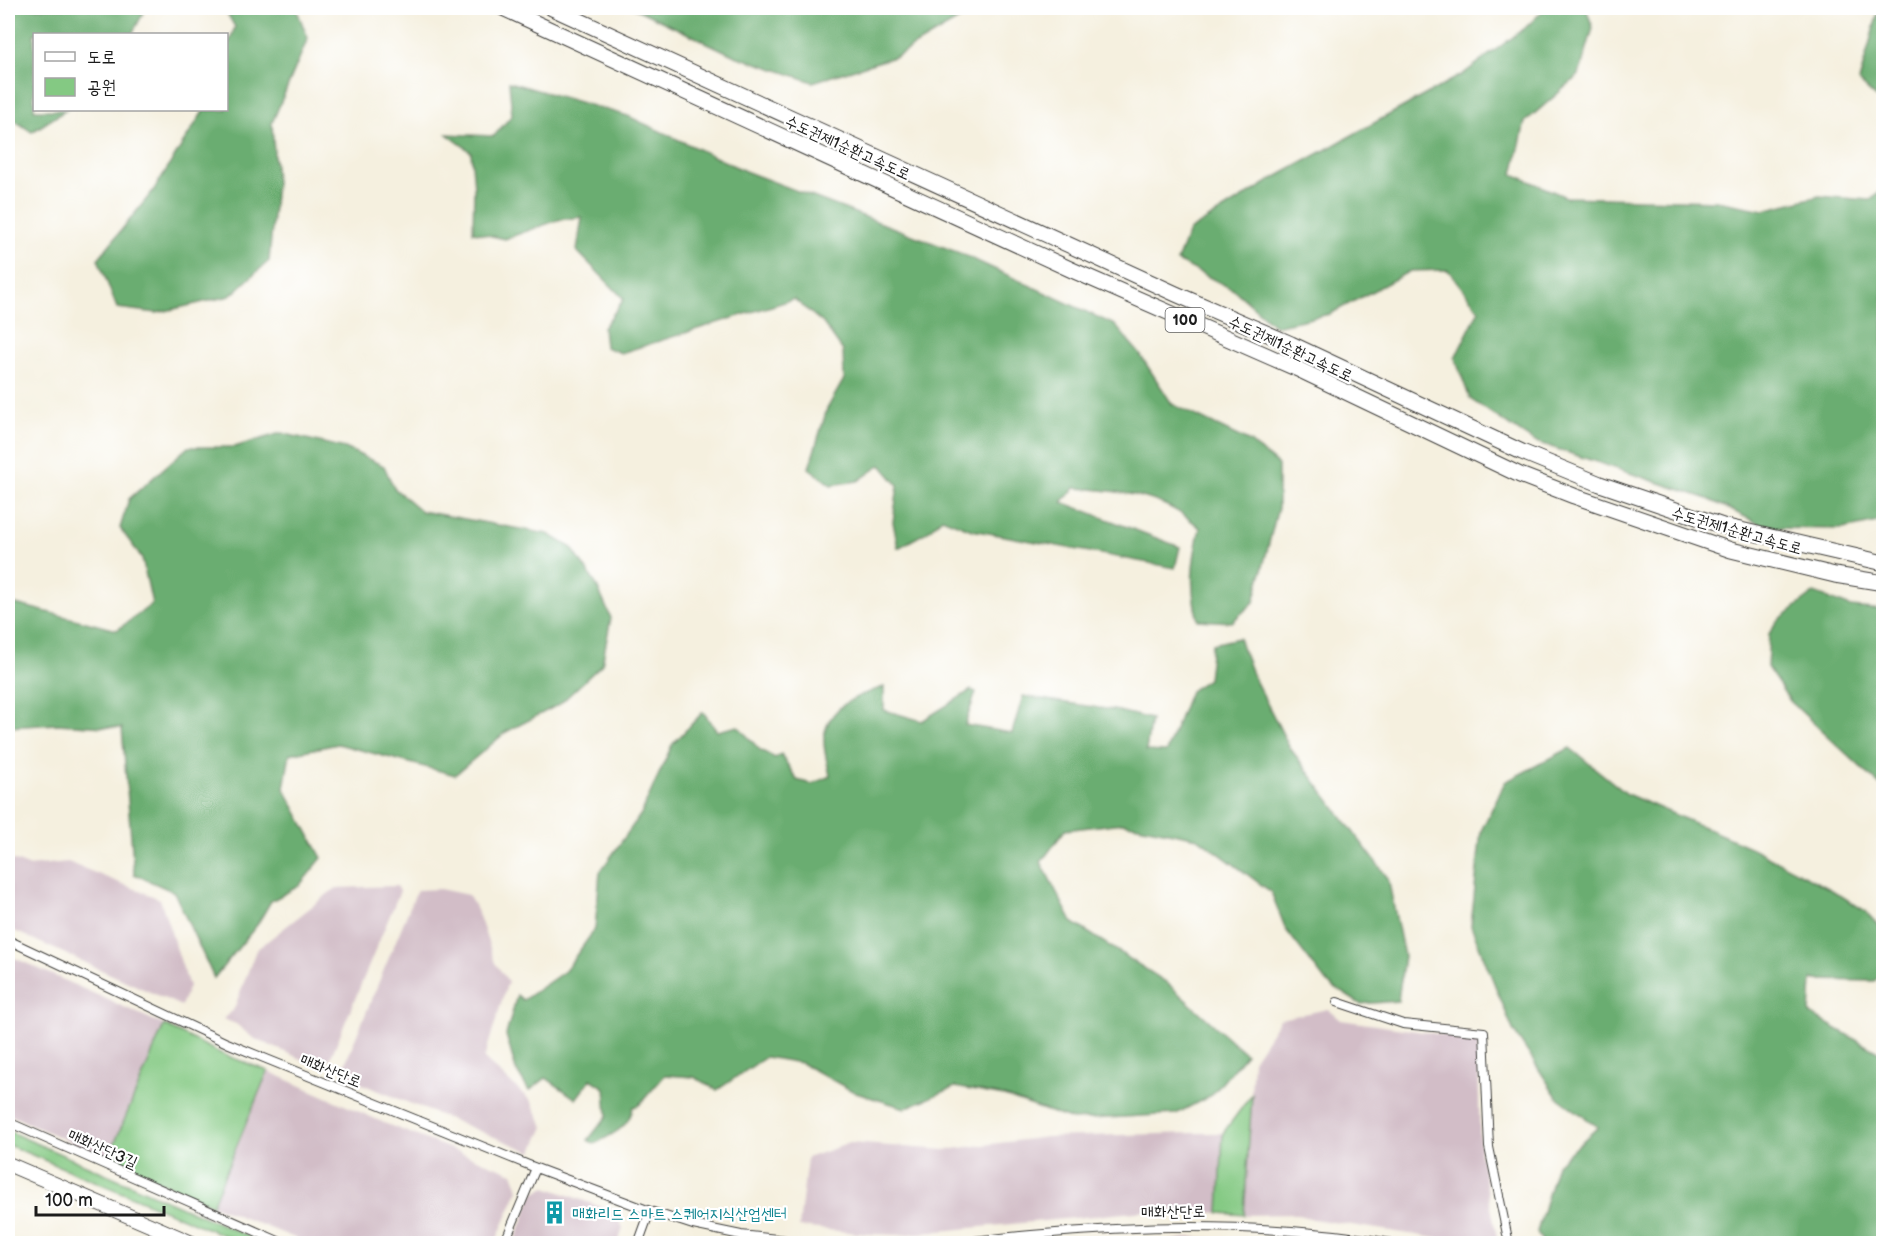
<svg xmlns="http://www.w3.org/2000/svg" width="1891" height="1251" font-family="'Balsamiq Sans','Poor Story',sans-serif">
<rect width="100%" height="100%" fill="#fff"/>
<filter id="ink" filterUnits="userSpaceOnUse"><feTurbulence type="fractalNoise" baseFrequency=".0167" numOctaves="2"/><feDisplacementMap in="SourceGraphic" scale="12" xChannelSelector="R" yChannelSelector="G"/><feConvolveMatrix kernelMatrix="1 2 1 2 8 2 1 2 1" color-interpolation-filters="sRGB"/></filter>
<filter id="wash" filterUnits="userSpaceOnUse"><feTurbulence type="fractalNoise" baseFrequency=".008" numOctaves="4" result="noise"/><feDisplacementMap in="SourceGraphic" scale="24" xChannelSelector="R" yChannelSelector="G"/><feGaussianBlur stdDeviation="1.35" result="paint"/><feColorMatrix in="noise" values="0 0 0 0 0 0 0 0 0 0 0 0 0 0 0 0 0 1.4 0 .05"/><feComposite in="paint" operator="in"/></filter>
<g filter="url(#wash)">
<rect width="100%" height="100%" fill="#f5f0df"/>
<!-- built -->
<path fill="#f7cfd3" d="M668 1234 704 1243H654Z"/>
<!-- industrial -->
<g fill="#d2bdc7">
<path d="M8 858 28 866 68 862 160 899 189 986 181 1006 8 928Z"/>
<path d="M397 886 400 891 330 1059 315 1065 253 1038 236 1024 223 1019 234 1009 256 950 329 893 337 888Z"/>
<path d="M440 889 468 895 477 910 495 963 508 981 484 1059 531 1101 544 1127 532 1152 349 1079 344 1066 417 890Z"/>
<path d="M8 955 164 1025 108 1159 8 1114Z"/>
<path d="M1328 1009 1341 1020 1478 1040 1480 1153 1497 1237 1489 1243H1467L1313 1219 1296 1214 1244 1215 1253 1060 1280 1019Z"/>
<path d="M268 1071 389 1125 513 1173 519 1189 495 1243H307L212 1205Z"/>
<path d="M1194 1133H1223L1219 1213 1156 1210 899 1235 867 1234 799 1227 807 1158 850 1143 945 1150 1047 1137Z"/>
<path d="M546 1187 615 1212 623 1228 618 1243H514L533 1194Z"/>
<path d="M1192 1237 1220 1239 1219 1244H1089L1123 1240 1169 1241Z"/>
</g>
<!-- green -->
<g fill="#84c983" stroke="#507250" stroke-width="1.5">
<path d="M164 1025 222 1054 268 1071 212 1205 108 1159Z"/>
<path d="M1252 1094 1244 1215 1219 1213 1223 1133Z"/>
<path d="M8 1131 264 1243H242L8 1145Z"/>
</g>
<!-- forest -->
<g fill="#6bad71" stroke="#446446" stroke-width="1.5">
<path d="M8 8H146L132 34H34V110H66L32 132 8 116Z"/>
<path d="M224 8H296L308 38 272 123 276 183 269 261 230 296 157 313 117 308 98 259 153 191 204 110H226L227 47 235 27Z"/>
<path d="M634 8H989L972 12 897 56 813 82 735 56Z"/>
<path d="M1546 8H1586L1593 28 1579 75 1525 122 1513 174 1566 197 1717 201 1764 210 1819 196 1869 200 1883 190V521L1843 529 1768 528 1708 499 1533 441 1470 399 1455 358 1479 310 1448 270 1410 271 1330 314 1275 326 1234 290 1177 261 1189 231 1276 177 1463 74 1525 28Z"/>
<path d="M1879 8H1884L1883 104 1859 82Z"/>
<path d="M509 82 628 116 745 171 962 254 1115 325 1139 353 1172 404 1250 442 1278 465V508L1254 602 1232 622 1198 620C1189 587 1192 561 1200 528 1164 495 1121 491 1075 488L1062 502 1180 547 1175 568 972 530 942 518 927 532 898 548 893 522 898 485 881 465 858 481 831 485 809 468 827 409 844 379 843 351 823 323 794 299 621 353 605 347 603 328 624 299 577 251 582 217 558 220 505 239 473 232 474 188 471 152 447 134 494 136 512 115Z"/>
<path d="M281 433 345 448 384 466 394 488 421 511 548 534 572 548 596 584 611 618 602 664 560 704 506 732 455 775 338 744 290 754 284 788 322 858 299 886 271 901 257 925 214 978 174 892 134 874 122 728 57 724 8 727V602L117 630 152 604 142 558 120 528 129 499 188 447H234Z"/>
<path d="M1814 593 1851 607 1883 610V788L1790 701 1767 667 1769 634 1776 622Z"/>
<path d="M1239 638 1252 674 1290 748 1388 878 1404 956 1398 1001 1360 1004 1327 983 1286 930 1271 892 1198 838 1123 823 1065 830 1041 862 1072 922 1166 982 1246 1054 1212 1095 1176 1114 1073 1120 1004 1096 955 1087 905 1108 856 1093 801 1063 766 1057 717 1090 694 1077 665 1075 639 1105 633 1107C630 1128 611 1135 594 1144L588 1140 607 1116 605 1088 591 1079 576 1099 546 1078 529 1091 516 1070 506 1035 517 995 523 1000 565 971 595 929 600 872 641 814 672 745 703 712 717 731 738 726 760 750 775 758 781 754 797 780 812 784 830 776C828 764 823 750 824 738 827 707 857 695 884 687V710L922 721 971 690 976 692 965 725 1012 733 1023 696 1119 711 1151 719 1146 751 1166 752 1190 691 1208 679 1212 644Z"/>
<path d="M1570 748 1627 794 1752 848 1832 890 1864 910 1883 930V974L1874 981 1812 980 1810 1014 1883 1055V1243H1543L1537 1232 1557 1164 1598 1127 1557 1097 1513 1030 1471 926 1481 831 1505 782Z"/>
</g>
</g>
<g filter="url(#ink)">
<g fill="none" stroke-linecap="round" stroke-linejoin="round">
<defs>
<g id="street">
<path d="M8 940 227 1043 536 1168 650 1211 693 1225 741 1235 822 1244"/>
<path d="M1337 1002 1403 1024 1484 1032 1489 1147 1509 1244"/>
<path d="M8 1122 285 1244"/>
<path d="M504 1244 536 1168"/>
<path d="M638 1244 650 1211"/>
<path d="M948 1244C1100 1225 1246 1218 1398 1244"/>
</g>
<path id="primary" d="M8 1164 194 1244"/>
<g id="highway">
<path d="M503 8 1072 270 1300 370 1520 475 1574 496 1731 550 1835 575 1884 583"/>
<path d="M552 8 1176 294 1291 344 1522 452 1600 484 1723 526 1884 563"/>
</g>
</defs>
<!-- street casing -->
<use href="#street" stroke="#3d3c39" stroke-width="10"/>
<!-- primary casing -->
<use href="#primary" stroke="#3d3c39" stroke-width="16"/>
<!-- highway casing -->
<use href="#highway" stroke="#3d3c39" stroke-width="17"/>
<!-- street -->
<use href="#street" stroke="#fff" stroke-width="8"/>
<!-- primary -->
<use href="#primary" stroke="#fff" stroke-width="14"/>
<!-- highway -->
<use href="#highway" stroke="#fff" stroke-width="15"/>
</g>
</g>
<!-- icons -->
<defs>
<symbol id="building-bare" viewBox="-9 -9 18 18"><path d="M-4-6H4V6H1V3H-1V6H-4ZM-2.5-4.3h1.7v1.8h-1.7ZM.8-4.3h1.7v1.8H.8ZM-2.5-1h1.7V.8h-1.7ZM.8-1h1.7V.8H.8Z" fill="#0f9aa8" stroke="#fff" stroke-width="2.5" paint-order="stroke"/></symbol>
</defs>
<g fill-rule="evenodd">
<use href="#building-bare" x="538" y="1196" width="33" height="33"/>
</g>
<g text-anchor="middle" stroke-width="4.5" stroke-linejoin="round" paint-order="stroke">
<!-- shield labels -->
<rect fill="#fff" stroke="#606060" stroke-width="1.5" x="1165.5" y="308" width="39" height="24" rx="4.5"/>
<g font-size="15" font-weight="bold" fill="#1c1c1c">
<text x="1185" y="325">100</text>
</g>
<!-- street labels -->
<g font-size="16" fill="#1c1c1c" stroke="#fff">
<text transform="translate(848 147) rotate(24)" y="6">수도권제1순환고속도로</text>
<text transform="translate(1291 348) rotate(25)" y="6">수도권제1순환고속도로</text>
<text transform="translate(1737 530) rotate(16)" y="6">수도권제1순환고속도로</text>
<text transform="translate(331 1070) rotate(22)" y="6">매화산단로</text>
<text transform="translate(103 1148) rotate(24)" y="6">매화산단3길</text>
<text transform="translate(1173 1211) rotate(-1)" y="6">매화산단로</text>
</g>
<!-- culture labels -->
<g font-size="16" fill="#0d838f" stroke="#fff" text-anchor="start">
<text x="572" y="1219">매화리드 스마트 스퀘어지식산업센터</text>
</g>
</g>
<!-- margin -->
<rect width="1891" height="1251" fill="none" stroke="#fff" stroke-width="30"/>
<!-- legend -->
<rect x="33" y="33" width="195" height="78" fill="#ffffff" stroke="#a4a4a4" stroke-width="1.5"/>
<rect x="45" y="52" width="30" height="9" fill="#ffffff" stroke="#a4a4a4" stroke-width="1.5"/>
<text x="87" y="63" font-size="18" fill="#1c1c1c">도로</text>
<rect x="45" y="78" width="30" height="18" fill="#84c983" stroke="#a4a4a4" stroke-width="1.5"/>
<text x="87" y="93" font-size="18" fill="#1c1c1c">공원</text>
<!-- scale -->
<path d="M36 1206v9h128v-9" fill="none" stroke="#1c1c1c" stroke-width="3"/>
<text x="45" y="1206" font-size="18" fill="#1c1c1c" stroke="#ffffff" stroke-width="4.5" paint-order="stroke">100 m</text>
</svg>
